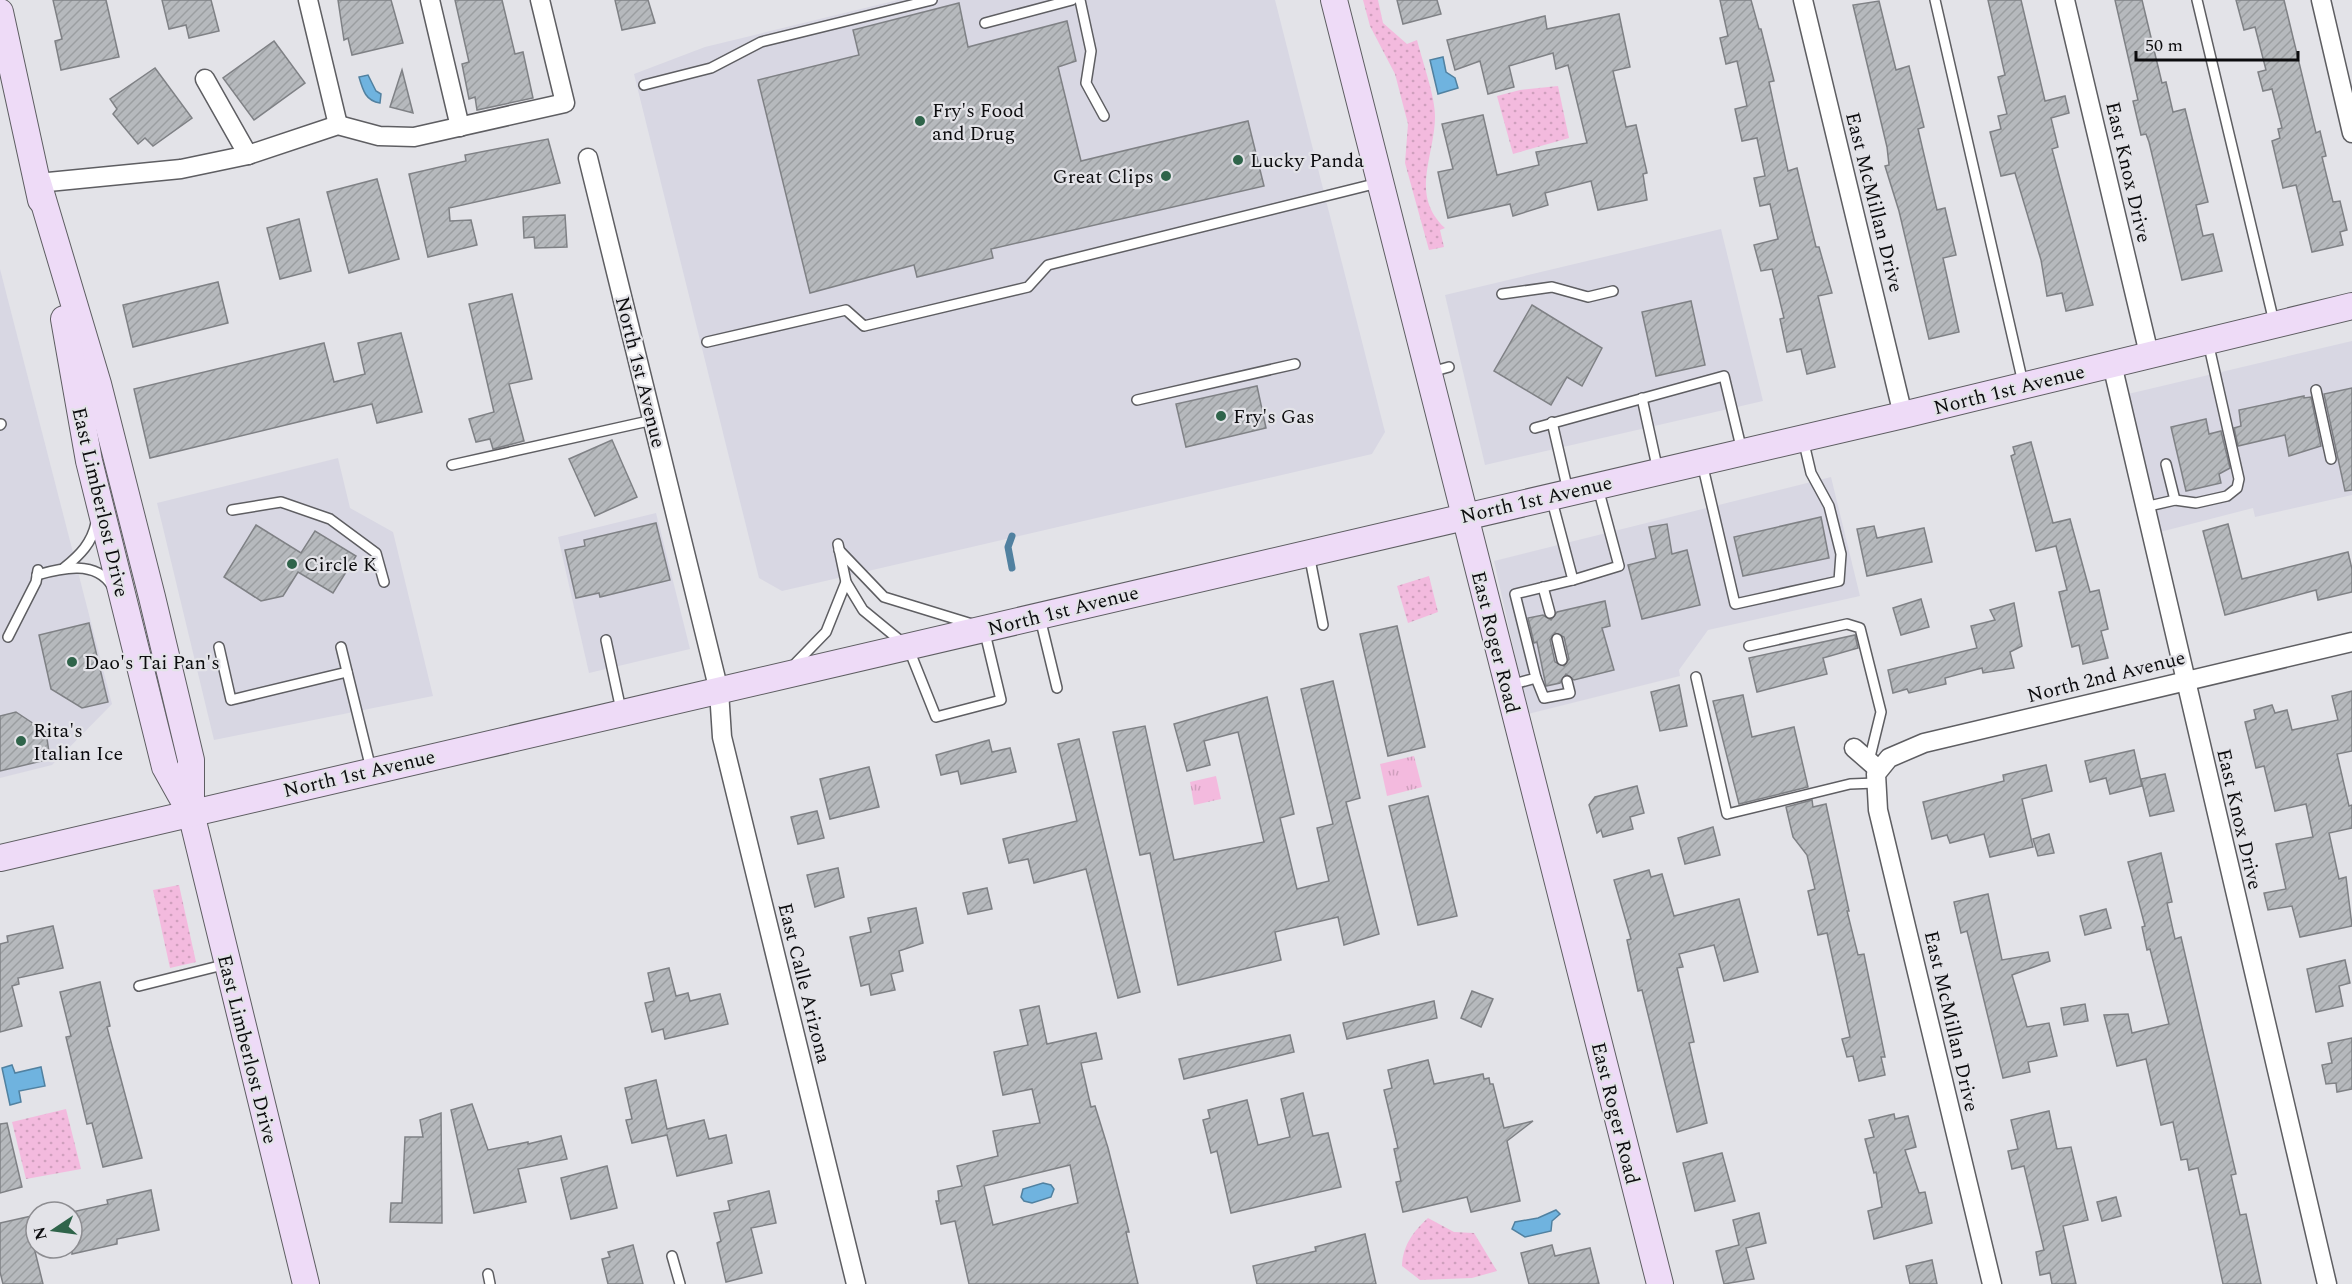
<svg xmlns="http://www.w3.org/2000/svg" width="2352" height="1284" font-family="Spectral,serif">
<defs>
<pattern id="grass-dots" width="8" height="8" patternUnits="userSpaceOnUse" patternTransform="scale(1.5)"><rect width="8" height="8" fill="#f3bade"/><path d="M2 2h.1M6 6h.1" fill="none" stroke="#cf9fbd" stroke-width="1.8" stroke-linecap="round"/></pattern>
<pattern id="park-tufts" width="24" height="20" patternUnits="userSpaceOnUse" patternTransform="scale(1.5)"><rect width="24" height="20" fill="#f3bade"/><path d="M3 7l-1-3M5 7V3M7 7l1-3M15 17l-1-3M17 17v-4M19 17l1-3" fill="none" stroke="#cf9fbd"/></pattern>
<pattern id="building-hatch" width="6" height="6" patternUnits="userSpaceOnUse" patternTransform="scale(1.5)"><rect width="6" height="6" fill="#b6b9bd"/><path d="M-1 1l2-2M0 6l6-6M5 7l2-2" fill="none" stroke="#9b9ea1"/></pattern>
</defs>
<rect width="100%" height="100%" fill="#e3e3e8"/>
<!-- built -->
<g fill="#d8d7e3">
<path d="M898 0H1275L1385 432 1372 454 782 591 759 578 634 74 705 47Z"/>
<path d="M1721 229 1763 401 1485 465 1445 295Z"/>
<path d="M0 269 112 704 52 765 0 778Z"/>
<path d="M2352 341V495L2255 517 2253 508 2160 532 2128 394Z"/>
<path d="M338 458 350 508 393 532 433 696 214 740 157 503Z"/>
<path d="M1831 477 1860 596 1708 630 1679 670 1680 676 1528 714 1494 561Z"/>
<path d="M656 513 690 649 589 673 558 537Z"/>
</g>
<!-- grass -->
<g fill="url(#grass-dots)">
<path d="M1363 0H1378L1383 23 1407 44 1417 40C1422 60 1436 99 1435 118 1434 158 1410 195 1445 228L1440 230 1444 247 1429 250 1405 163 1408 124 1395 74 1370 26Z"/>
<path d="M1558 86 1569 138 1513 154 1497 96 1520 90Z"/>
<path d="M1429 576 1438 612 1408 623 1397 586Z"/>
<path d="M179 885 196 962 170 968 153 890Z"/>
<path d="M66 1109 81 1169 26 1179 12 1122Z"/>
<path d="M1428 1218 1454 1232 1474 1233 1497 1271 1472 1278 1420 1280 1402 1266C1403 1245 1413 1232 1428 1218Z"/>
</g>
<!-- park -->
<g fill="url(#park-tufts)">
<path d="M1414 756 1422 787 1387 796 1380 764Z"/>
<path d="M1216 776 1221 799 1194 805 1190 782Z"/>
</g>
<!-- water -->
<g fill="#6fb3df" stroke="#5181a0" stroke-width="1.5">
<path d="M1443 57 1446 72 1455 78 1458 88 1438 94 1430 60Z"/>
<path d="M368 75 376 91 381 94 380 103C366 101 363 91 359 77Z"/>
<path d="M12 1065 15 1073 41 1067 45 1086 19 1091 21 1102 10 1105 2 1068Z"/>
<path d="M1043 1183 1051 1185 1054 1189 1051 1197 1032 1203 1024 1201 1021 1197 1023 1189Z"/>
<path d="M1556 1210 1560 1214 1552 1221 1551 1231 1525 1237 1512 1229 1515 1222 1538 1218Z"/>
</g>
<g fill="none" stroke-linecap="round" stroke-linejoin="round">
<!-- stream -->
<path stroke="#5181a0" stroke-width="7" d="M1012 536 1008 547 1012 568"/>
</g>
<!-- building -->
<g fill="url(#building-hatch)" stroke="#7f8185" stroke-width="1.5" fill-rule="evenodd">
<path d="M53 0H106L119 57 61 70 55 41 62 39Z"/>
<path d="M162 0H211L219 31 189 38 186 25 169 29Z"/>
<path d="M338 0H391L403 43 352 55 348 38 344 40Z"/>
<path d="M455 0H502L515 54 523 52 533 98 477 110 475 97 469 99 462 64 469 62Z"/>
<path d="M615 0H648L655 23 622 30Z"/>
<path d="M1397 0H1437L1441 14 1403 24Z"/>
<path d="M1720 0H1751L1759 29H1761L1774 81 1769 82 1788 171 1797 168 1816 247H1819L1832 293 1818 296 1835 367 1807 374 1801 349 1787 352 1780 319 1784 318 1772 269 1761 271 1754 245 1778 239 1770 204 1760 206 1754 178 1765 176 1757 138 1742 141 1735 109 1747 106 1737 61 1726 64 1720 38 1728 36Z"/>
<path d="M1988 0H2021L2045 101 2065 96 2069 113 2051 118 2058 147 2052 149 2093 305 2066 311 2062 293 2047 296 2041 260 2015 173 2001 176 1990 132 2001 129 1998 116 2007 114 1998 77 2005 75Z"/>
<path d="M2115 0H2142L2162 83 2166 82 2173 112 2185 109 2208 202 2196 205 2203 236 2213 234 2222 271 2182 280 2149 142 2146 134 2141 135 2133 101 2138 100Z"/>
<path d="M2236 0H2284L2316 133 2320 131 2326 156 2322 157 2333 202 2340 201 2347 230 2340 232 2343 245 2312 252 2296 185 2283 188 2272 141 2280 138 2278 129 2282 128 2272 89 2263 91 2258 72 2266 70 2255 27 2244 30Z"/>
<path d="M1879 1 1896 70 1909 66 1924 127 1918 129 1937 210 1945 208 1956 255 1943 258 1959 332 1929 339 1899 211 1885 166 1889 165 1887 147 1853 5Z"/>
<path d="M959 3 968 47 1067 21 1076 61 1058 67 1081 161 1248 121 1264 186 991 249 993 258 917 277 914 265 810 293 758 80 859 55 853 30Z"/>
<path d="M1619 14 1630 67 1613 71 1626 127 1636 125 1647 173 1643 174 1647 200 1598 210 1591 181 1545 193 1548 205 1513 216 1510 204 1448 218 1438 172 1453 169 1442 124 1483 115 1497 175 1539 165 1536 152 1587 143 1568 65 1556 69 1553 53 1509 66 1514 87 1488 94 1480 61 1455 70 1447 40 1545 16 1547 29Z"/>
<path d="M274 41 305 83 254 120 223 78Z"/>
<path d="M155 68 192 118 153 146 145 138 138 144 113 114 117 109 110 99Z"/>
<path d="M402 70 413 113 390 107Z"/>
<path d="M548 139 560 183 449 208 450 221 471 220 477 245 428 257 409 174 466 161 465 155Z"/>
<path d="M377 179 399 259 349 273 327 192Z"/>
<path d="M565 215 567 247 535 248 534 237 524 238 523 217Z"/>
<path d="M299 219 311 271 280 279 267 228Z"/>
<path d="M218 282 228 323 133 347 123 305Z"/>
<path d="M512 294 532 379 509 384 524 441 493 449 490 439 476 442 469 419 494 412 469 304Z"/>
<path d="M1691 301 1705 365 1656 376 1642 312Z"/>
<path d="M1532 305 1602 348 1582 386 1567 377 1551 405 1494 371Z"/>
<path d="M401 333 422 412 377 423 372 404 150 458 134 389 324 343 334 382 365 374 358 343Z"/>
<path d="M1257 386 1266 428 1186 447 1176 404Z"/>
<path d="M2352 388V490L2345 491 2324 394Z"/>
<path d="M2304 396V398L2311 397 2321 446 2289 456 2285 435 2238 446 2234 428 2241 426 2239 410Z"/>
<path d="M2206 419 2209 434 2221 431 2230 468 2219 474 2221 483 2186 491 2171 427Z"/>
<path d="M612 440 637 497 595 516 569 459Z"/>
<path d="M2031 442 2053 523 2070 519 2090 592 2099 590 2108 629 2101 631 2108 658 2083 664 2079 645 2072 647 2059 592 2067 590 2056 546 2036 551 2011 456 2015 454 2013 447Z"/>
<path d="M1821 517 1829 558 1743 576 1734 537Z"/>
<path d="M656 523 670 580 600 597 599 593 576 598 565 550 585 546 584 540Z"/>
<path d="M1667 524 1672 554 1687 550 1700 605 1642 619 1628 565 1656 558 1649 527Z"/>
<path d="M2228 524 2242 579 2348 552 2352 569V592L2318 600 2316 590 2225 615 2203 531Z"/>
<path d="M256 525 301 553 315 531 356 556 333 593 298 572 283 596 261 601 224 577Z"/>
<path d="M1874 526 1877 538 1924 528 1932 562 1867 576 1857 529Z"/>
<path d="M1921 599 1929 627 1901 635 1893 608Z"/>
<path d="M1605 601 1610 626 1602 628 1614 670 1574 680 1566 674 1560 683 1546 686 1537 642 1534 643 1528 618 1543 615 1551 620 1557 612ZM1555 633 1564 637 1569 659 1564 666 1555 662 1550 640Z"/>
<path d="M2014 603 2022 646 2010 652 2014 668 1983 673 1982 668 1945 678 1946 684 1909 693 1907 689 1893 693 1888 670 1977 648 1971 626 1995 620 1990 610Z"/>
<path d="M89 623 108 702 82 708 51 689 39 635Z"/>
<path d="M1397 626 1425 747 1388 756 1360 634Z"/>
<path d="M1855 635 1858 648 1823 658 1827 674 1757 692 1749 658Z"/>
<path d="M1333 681 1360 798 1346 802 1379 934 1344 945 1338 917 1275 932 1281 960 1178 985 1150 853 1140 855 1113 732 1145 726 1174 860 1264 842 1238 732 1204 741 1210 765 1187 771 1174 724 1267 697 1294 814 1280 818 1297 889 1329 881 1317 828 1333 824 1301 689Z"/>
<path d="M1679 685 1687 726 1660 731 1651 692Z"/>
<path d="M2352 691V751L2337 754 2349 806 2352 805V828L2329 833 2339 879 2346 877 2352 926 2300 937 2292 906 2268 910 2264 893 2286 889 2276 844 2313 837 2306 804 2275 811 2264 766 2256 768 2245 722 2256 719 2254 710 2272 705 2275 713 2287 710 2292 730 2338 720 2332 696Z"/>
<path d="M1743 695 1752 737 1794 727 1808 787 1739 804 1713 701Z"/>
<path d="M16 712 46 732 50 759 0 771V716Z"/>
<path d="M1079 739 1140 992 1118 998 1086 869 1034 883 1028 859 1009 863 1003 839 1077 821 1058 744Z"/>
<path d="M989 740 992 752 1010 748 1016 772 961 784 958 771 941 775 936 755Z"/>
<path d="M2134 750 2142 786 2110 794 2106 778 2090 782 2085 761Z"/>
<path d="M2046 765 2052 791 2022 799 2033 847 1990 857 1984 834 1950 843 1947 835 1932 839 1923 802 2004 781 2003 775Z"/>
<path d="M869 767 879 807 830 819 820 779Z"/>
<path d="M2165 774 2174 811 2150 816 2141 779Z"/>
<path d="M1637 786 1644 813 1630 817 1633 829 1603 837 1601 830 1597 833 1589 805 1595 797Z"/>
<path d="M1428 796 1457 916 1418 925 1389 806Z"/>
<path d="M1812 800 1813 807 1826 804 1849 911H1847L1858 955 1864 954 1885 1057H1881L1885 1075 1859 1081 1853 1056 1847 1057 1842 1039 1850 1037 1827 933 1818 935 1808 891 1815 889 1807 855 1793 837 1786 807Z"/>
<path d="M817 811 824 838 798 844 791 817Z"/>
<path d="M1713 827 1720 855 1685 864 1678 838Z"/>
<path d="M2049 834 2054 853 2038 856 2033 839Z"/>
<path d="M2161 853 2172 902 2167 903 2175 939 2181 937 2236 1174 2231 1175 2240 1215 2246 1214 2261 1284H2223L2198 1168 2189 1170 2187 1159 2181 1160 2173 1122 2161 1125 2146 1059 2117 1066 2104 1015 2128 1014 2132 1033 2169 1024 2150 949 2147 950 2142 927 2145 926 2128 862Z"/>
<path d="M838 868 844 897 815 907 807 875Z"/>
<path d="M1649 870 1651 877 1662 874 1674 916 1739 899 1758 972 1724 981 1714 945 1679 954 1683 967 1677 968 1694 1042 1689 1043 1707 1123 1677 1132 1642 990 1638 991 1627 940 1631 939 1614 880Z"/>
<path d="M987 888 992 909 968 914 963 893Z"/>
<path d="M1988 894 2002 960 2048 952 2050 961 2012 975 2027 1027 2049 1023 2057 1056 2028 1062 2030 1072 2003 1078 1967 931 1961 933 1954 902Z"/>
<path d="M916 908 923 943 899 951 903 971 891 974 895 990 871 995 869 984 861 986 850 937 871 932 868 918Z"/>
<path d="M2106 909 2111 928 2085 935 2080 916Z"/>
<path d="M53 926 63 968 18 978 19 984 12 986 22 1026 0 1032V944L8 942 7 936Z"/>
<path d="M2345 960 2350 983 2339 986 2343 1006 2316 1012 2307 969Z"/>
<path d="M669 968 676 996 688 993 690 1001 720 994 728 1024 665 1039 663 1029 652 1032 645 1003 654 1001 648 973Z"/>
<path d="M100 982 110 1026 107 1027 142 1158 103 1167 92 1123 87 1124 66 1037 71 1036 60 992Z"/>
<path d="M1472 991 1493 999 1481 1027 1461 1018Z"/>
<path d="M1434 1001 1437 1018 1347 1039 1343 1023Z"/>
<path d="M2085 1004 2088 1021 2064 1025 2061 1008Z"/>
<path d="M1039 1006 1047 1044 1096 1033 1102 1059 1081 1063 1091 1107 1095 1106 1108 1148 1129 1232H1126L1138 1284H969L955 1221 941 1224 936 1201H939L938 1191 962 1186 957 1166 998 1156 993 1131 1040 1123 1032 1089 1003 1095 994 1052 1028 1045 1020 1010ZM1070 1165 1078 1203 993 1225 984 1186Z"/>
<path d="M1290 1035 1294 1052 1184 1079 1179 1059Z"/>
<path d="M2352 1038V1089L2337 1092 2336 1083 2326 1084 2322 1065 2332 1063 2328 1043Z"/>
<path d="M1428 1060 1434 1084 1483 1074 1484 1079 1489 1078 1490 1084H1493L1504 1128 1533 1121 1507 1141 1520 1201 1471 1212 1467 1197 1403 1212 1396 1182 1401 1181 1394 1149 1398 1148 1384 1090 1392 1088 1388 1070Z"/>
<path d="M656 1080 667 1129 704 1120 709 1139 726 1135 732 1163 677 1176 667 1135 632 1143 626 1120 632 1119 625 1088Z"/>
<path d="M1303 1093 1313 1136 1328 1133 1341 1187 1231 1213 1217 1151 1211 1153 1203 1120 1210 1118 1208 1110 1247 1100 1258 1145 1290 1137 1281 1099Z"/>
<path d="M472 1104 488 1150 528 1142V1144L561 1136 567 1159 518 1169 526 1202 474 1213 451 1110Z"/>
<path d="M2049 1111 2057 1149 2071 1147 2088 1220 2063 1226 2076 1284H2052L2050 1273 2040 1275 2036 1252 2044 1250 2024 1166 2012 1169 2008 1151 2018 1149 2011 1120Z"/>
<path d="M441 1113 442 1223 390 1222 391 1203H402L405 1137H423L420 1120Z"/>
<path d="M1894 1114 1895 1119 1908 1116 1916 1147 1905 1150 1919 1193 1925 1192 1932 1223 1874 1239 1868 1211 1882 1207 1876 1172 1874 1173 1865 1139 1874 1137 1869 1120Z"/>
<path d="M7 1123 22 1187 0 1193V1124Z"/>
<path d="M1722 1153 1735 1201 1695 1211 1683 1163Z"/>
<path d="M607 1166 617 1208 571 1219 561 1178Z"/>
<path d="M151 1190 159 1230 117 1239V1244L72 1254V1212L108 1204 107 1200Z"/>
<path d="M769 1191 776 1223 751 1228 762 1273 726 1282 717 1243 721 1241 714 1213 730 1210 728 1201Z"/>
<path d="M2116 1197 2121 1216 2102 1221 2097 1202Z"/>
<path d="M1759 1213 1766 1243 1746 1248 1754 1279 1724 1284 1716 1251 1739 1245 1733 1220Z"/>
<path d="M36 1215V1238L32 1239 43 1284H3L0 1272V1223Z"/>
<path d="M1365 1234 1376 1284H1257L1253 1266 1316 1251 1315 1247Z"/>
<path d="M633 1245 643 1284H608L602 1259 610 1257 608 1252Z"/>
<path d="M1552 1245 1555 1256 1590 1248 1599 1284H1529L1521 1253Z"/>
<path d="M1932 1260 1937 1284H1910L1906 1266Z"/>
</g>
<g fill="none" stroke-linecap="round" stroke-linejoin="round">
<defs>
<g id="lane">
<path d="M1080 0 1091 51 1086 83 1104 116"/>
<path d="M1935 0 2023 383"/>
<path d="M2197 0 2274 322"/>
<path d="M985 23 1072 0"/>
<path d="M644 85 711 68 761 42 932 0"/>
<path d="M1502 294 1552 287 1588 297 1613 291"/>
<path d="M707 342 846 310 864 326 1028 287 1048 265 1378 183"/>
<path d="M1431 372 1449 367"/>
<path d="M2316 390 2331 459"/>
<path d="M1642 398 1658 471"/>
<path d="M1137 400 1295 364"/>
<path d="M1552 422 1568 491"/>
<path d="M0 425 1 424"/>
<path d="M1535 428 1724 376 1742 451"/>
<path d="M1702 463 1735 604 1839 581 1841 554 1829 506 1811 473 1803 439"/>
<path d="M2166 464 2175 500"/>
<path d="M452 465 653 420"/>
<path d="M2145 507 2175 500 2196 503 2227 496 2237 488 2239 479 2208 342"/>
<path d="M232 510 281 502 330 519 376 553 384 582"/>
<path d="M838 544 846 582 863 610 908 647 936 717 1001 700 984 629"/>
<path d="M839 550 884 597 972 624"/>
<path d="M1309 554 1323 625"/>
<path d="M64 568C80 555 92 543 96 523"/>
<path d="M37 575C62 568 96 560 112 586"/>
<path d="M1573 580 1619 566 1598 488"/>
<path d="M1543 587 1550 613"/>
<path d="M1040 618 1057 688"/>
<path d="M8 637 36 582 38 570"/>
<path d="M1557 639 1562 660"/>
<path d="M606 640 621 710"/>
<path d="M1749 646 1847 624 1860 628 1881 712 1869 761"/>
<path d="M219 647 231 700 347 672"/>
<path d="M341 647 371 769"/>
<path d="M792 667 826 632 846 582"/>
<path d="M1696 677 1727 814 1850 784 1875 783"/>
<path d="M1536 678 1544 698 1570 693 1567 681"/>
<path d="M1510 685 1536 678 1515 594 1573 580 1551 497"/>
<path d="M139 986 227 964"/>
<path d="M672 1256 680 1284"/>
<path d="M488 1274 490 1284"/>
</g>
<g id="street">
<path d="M308 0 338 125"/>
<path d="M430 0 460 127"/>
<path d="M1803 0 1903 415"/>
<path d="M2065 0 2149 354"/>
<path d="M2321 0 2352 133"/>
<path d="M205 79 248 155"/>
<path d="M588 158 719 691 722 737 856 1284"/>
<path d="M38 183 181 169 248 155 338 125 379 136 414 137 565 103 540 0"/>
<path d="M2112 364 2327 1284"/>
<path d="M1854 748 1878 769"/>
<path d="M1992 1284 1878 810 1876 774 1889 758 1924 743 2352 642"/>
</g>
<g id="secondary">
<path d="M1334 0 1660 1284"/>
<path d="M0 12 41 200"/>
<path d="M38 183 98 384 152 597 191 760V813L306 1284"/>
<path d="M64 319 89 461 165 767 189 810"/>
<path d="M0 858 1903 415 2352 306"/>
</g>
</defs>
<!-- lane casing -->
<use href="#lane" stroke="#5e5e62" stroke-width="12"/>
<!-- street casing -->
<use href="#street" stroke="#5e5e62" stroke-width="21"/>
<!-- secondary casing -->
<use href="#secondary" stroke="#5e5e62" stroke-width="28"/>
<!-- lane -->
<use href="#lane" stroke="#fff" stroke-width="9"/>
<!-- street -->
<use href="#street" stroke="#fff" stroke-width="18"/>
<!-- secondary -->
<use href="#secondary" stroke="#eedbf7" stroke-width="26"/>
</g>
<!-- markers -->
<g fill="#2f644a" stroke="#e3e3e8" stroke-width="2">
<circle cx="920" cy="121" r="6"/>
<circle cx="1238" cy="160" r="6"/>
<circle cx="1166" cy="176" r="6"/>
<circle cx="1221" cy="416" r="6"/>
<circle cx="292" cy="564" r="6"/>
<circle cx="72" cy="662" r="6"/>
<circle cx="21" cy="741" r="6"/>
</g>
<g text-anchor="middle" stroke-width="4.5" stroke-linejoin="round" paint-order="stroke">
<!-- poi labels -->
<g font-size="20" fill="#0c0c0e" stroke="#e3e3e8" text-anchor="start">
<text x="932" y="117">Fry's Food<tspan x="932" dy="23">and Drug</tspan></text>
<text x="1250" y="167">Lucky Panda</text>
<text x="1154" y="183" text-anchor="end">Great Clips</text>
<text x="1233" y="423">Fry's Gas</text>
<text x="304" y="571">Circle K</text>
<text x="84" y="669">Dao's Tai Pan's</text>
<text x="33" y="737">Rita's<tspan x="33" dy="23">Italian Ice</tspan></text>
</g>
<!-- street labels -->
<g font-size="20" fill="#0c0c0e" stroke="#e3e3e8">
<text transform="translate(2129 172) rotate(77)" y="7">East Knox Drive</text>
<text transform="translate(1875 202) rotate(76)" y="7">East McMillan Drive</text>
<text transform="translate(641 372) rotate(76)" y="7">North 1st Avenue</text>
<text transform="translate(2009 389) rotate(-14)" y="7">North 1st Avenue</text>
<text transform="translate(1536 499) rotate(-13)" y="7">North 1st Avenue</text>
<text transform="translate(101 502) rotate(77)" y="7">East Limberlost Drive</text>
<text transform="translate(1063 610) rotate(-14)" y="7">North 1st Avenue</text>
<text transform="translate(1496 642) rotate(76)" y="7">East Roger Road</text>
<text transform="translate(2106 676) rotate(-14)" y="7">North 2nd Avenue</text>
<text transform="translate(359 773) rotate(-13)" y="7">North 1st Avenue</text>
<text transform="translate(2240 819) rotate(77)" y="7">East Knox Drive</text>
<text transform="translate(805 983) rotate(76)" y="7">East Calle Arizona</text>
<text transform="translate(1952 1021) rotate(77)" y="7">East McMillan Drive</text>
<text transform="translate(248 1049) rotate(76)" y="7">East Limberlost Drive</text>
<text transform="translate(1616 1113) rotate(76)" y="7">East Roger Road</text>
</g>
</g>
<!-- north arrow -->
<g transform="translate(54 1230) rotate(257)"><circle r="28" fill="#e3e3e8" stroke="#8d8d91" stroke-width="1.5"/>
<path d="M0-4.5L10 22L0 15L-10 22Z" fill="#2f644a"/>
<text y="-9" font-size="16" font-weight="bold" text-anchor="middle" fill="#0c0c0e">N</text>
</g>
<!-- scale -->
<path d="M2136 51v9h162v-9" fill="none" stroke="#0c0c0e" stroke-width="3"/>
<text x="2145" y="51" font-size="18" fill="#0c0c0e" stroke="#e3e3e8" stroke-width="4.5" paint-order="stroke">50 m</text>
</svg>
